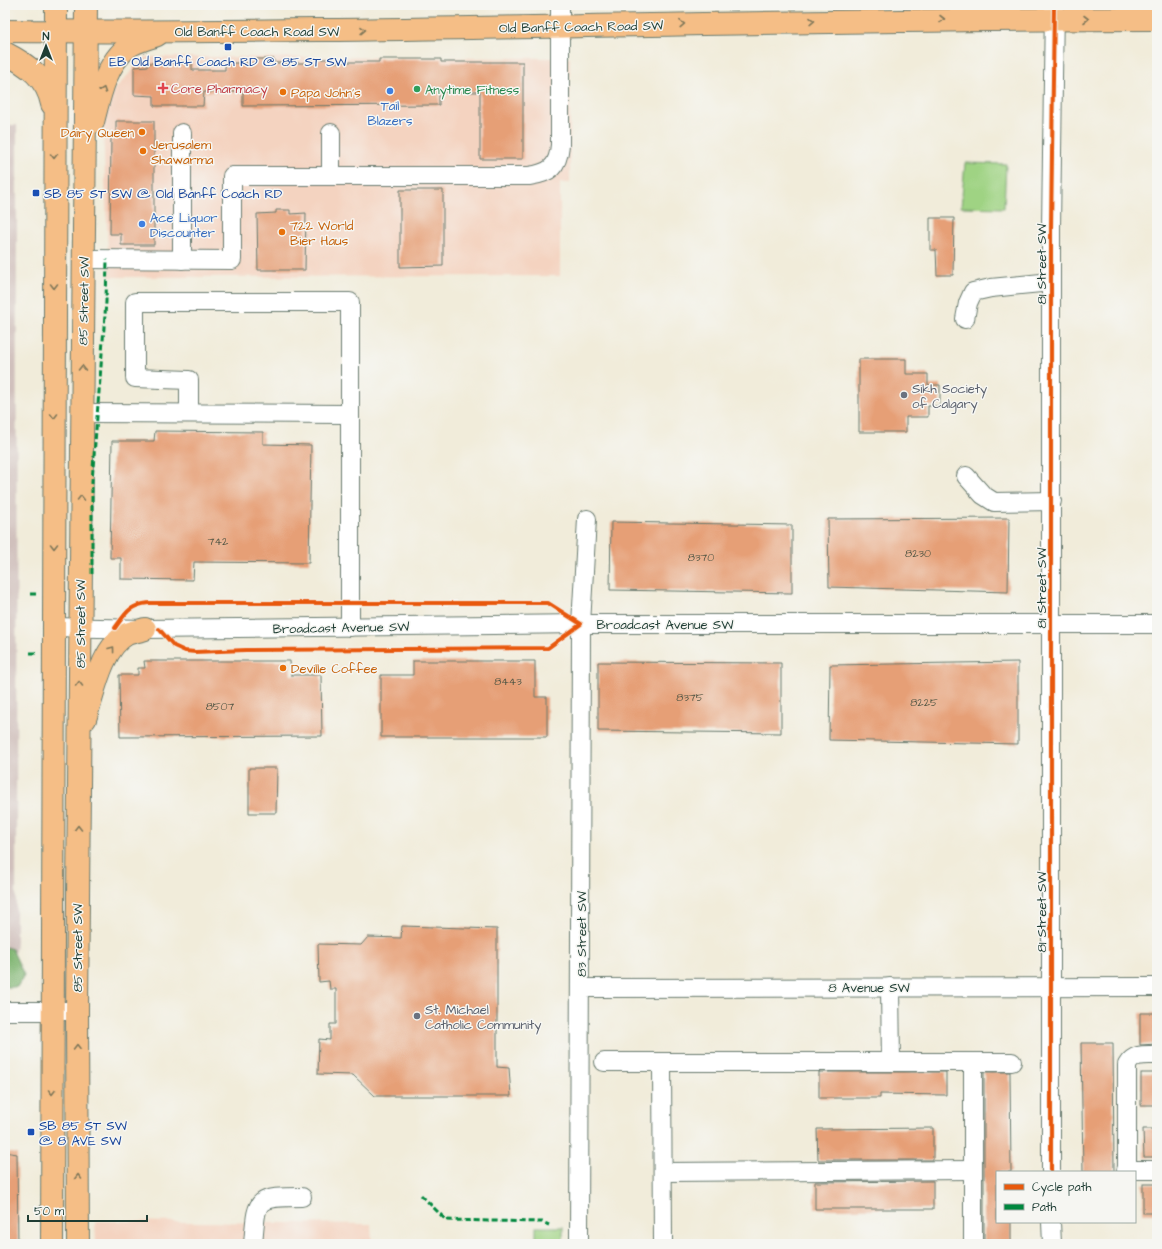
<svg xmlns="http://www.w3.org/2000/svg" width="1162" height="1249" font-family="'Architects Daughter',sans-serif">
<rect width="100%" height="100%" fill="#f6f6f2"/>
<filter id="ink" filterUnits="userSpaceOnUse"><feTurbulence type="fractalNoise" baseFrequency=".025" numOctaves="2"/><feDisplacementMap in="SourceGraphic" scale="8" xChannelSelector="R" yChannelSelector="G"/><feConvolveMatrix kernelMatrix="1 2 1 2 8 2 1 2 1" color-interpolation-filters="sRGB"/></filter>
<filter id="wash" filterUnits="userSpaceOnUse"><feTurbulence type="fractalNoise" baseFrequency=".012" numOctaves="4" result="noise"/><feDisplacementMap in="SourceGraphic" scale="16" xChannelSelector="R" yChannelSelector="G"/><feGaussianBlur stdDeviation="0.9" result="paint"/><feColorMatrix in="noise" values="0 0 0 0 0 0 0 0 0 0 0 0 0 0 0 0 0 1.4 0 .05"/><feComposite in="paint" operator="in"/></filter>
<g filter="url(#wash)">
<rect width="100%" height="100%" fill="#f1ecda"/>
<!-- built -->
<g fill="#f4d3c0">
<path d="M145 57 570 58V183H560V276L109 277 103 126 113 91Z"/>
<path d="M95 1221 371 1224 372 1244H96Z"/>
</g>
<!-- industrial -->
<path fill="#d0c0bc" d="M5 125H17L16 942 14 963 5 976Z"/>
<!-- green -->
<g fill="#9fd383" stroke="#5f885c">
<path d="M965 163 1006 164 1004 208 961 207Z"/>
<rect x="536" y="1227" width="27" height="17"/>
</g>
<!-- forest -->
<path fill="#7fb571" stroke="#4f7952" d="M5 947 12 949 24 975 17 987H5Z"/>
<g id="blocks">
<!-- building -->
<g fill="#e69f76">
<path d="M255 59H274V63H312V59H331V62H379V59H441V62H523V159H480V92H439V105L243 106V92H204L203 106H154V96L134 95V67L148 66V63H192V70H225V63H255Z"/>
<path d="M116 121H154V245H121V234H110L111 136H116Z"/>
<path d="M400 190H443V266L400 267Z"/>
<path d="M276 210H290V214L306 213 305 270H258L257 214 276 213Z"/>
<path d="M930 218H954L953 275H937L936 250H930Z"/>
<path d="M859 359H906V374H928V385H940V406H928V417H906V432H859Z"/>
<path d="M155 431 263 432V444L311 445 309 563 194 562 193 580 121 579V558H110L112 441H154Z"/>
<path d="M1009 518 1008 592 829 587 828 519Z"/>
<path d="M611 522 792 525V593L610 590Z"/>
<path d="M144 661H290L291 675H321L322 736 120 737 119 675H138V668H145Z"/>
<path d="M413 661H535V697H547V737H381V675H413Z"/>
<path d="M598 662 781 663V733L598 731Z"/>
<path d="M1018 662V744L829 740 830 665Z"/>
<path d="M249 768H277L276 813H249Z"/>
<path d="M402 926 497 929V1067L509 1068 511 1096H375L353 1075 318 1074 319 1039 330 1040V1024H336V989H330L329 981 319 982 318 944 361 945 368 937 401 938Z"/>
<path d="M1140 1013H1157V1044L1140 1045Z"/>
<path d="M1081 1043H1113L1114 1172H1083Z"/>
<path d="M819 1072H946V1095L880 1094V1098H819Z"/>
<path d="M984 1072H1010L1011 1172H997V1222H1011V1244H984Z"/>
<rect x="1141" y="1073" width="16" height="32"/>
<path d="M933 1128V1160H818L817 1129Z"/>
<path d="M1143 1129H1157V1157H1144Z"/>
<path d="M5 1152 17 1154 18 1244H5Z"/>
<path d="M933 1181V1209H815V1182Z"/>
<rect x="1143" y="1184" width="14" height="29"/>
</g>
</g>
</g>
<g filter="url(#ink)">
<use href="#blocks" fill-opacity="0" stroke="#687a6e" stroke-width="1"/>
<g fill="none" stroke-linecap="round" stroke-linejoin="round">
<defs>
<g id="minor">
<path d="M331 133V175"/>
<path d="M83 259 232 260V176H529C550 173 558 167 560 145V5"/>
<path d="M182 260V133"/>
<path d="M965 319 968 303 973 292 991 288 1051 282"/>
<path d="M82 413 350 414V627"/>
<path d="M189 413V380L135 378V302H350V414"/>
<path d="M966 476 983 495 994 502 1052 501"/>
<path d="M53 627 145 629 581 624H1157"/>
<path d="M890 987 891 1062"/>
<path d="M581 988 1157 987"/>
<path d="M5 1011H77"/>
<path d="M604 1062H1012"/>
<path d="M662 1062 663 1244"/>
<path d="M1126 1170H1157"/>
<path d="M663 1172 973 1170"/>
<path d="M1051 1172V228L1054 5"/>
<path d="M1127 1172V1065C1134 1053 1145 1055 1157 1055"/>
<path d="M1051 1222 1052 1244"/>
<path d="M253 1244C257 1198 254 1197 302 1197"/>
<path d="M579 1244 581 624 587 519"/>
<path d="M973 1244V1062"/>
</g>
<g id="major">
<path d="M5 31C389 34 773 19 1157 19"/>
<path d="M5 53C28 65 47 78 52 104"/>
<path d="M93 122C99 98 106 63 128 47 136 41 147 39 157 35"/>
<path d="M85 719C94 693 101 648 127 634 132 632 139 631 145 629"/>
<path d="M52 1244 56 5"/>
<path d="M78 1244 77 1011 86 5"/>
</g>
</defs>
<!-- minor casing -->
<use href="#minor" stroke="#687a6e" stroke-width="20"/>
<!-- major casing -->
<use href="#major" stroke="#687a6e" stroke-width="24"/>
<!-- minor -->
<use href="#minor" stroke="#fff" stroke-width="18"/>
<!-- major -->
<use href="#major" stroke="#f5be86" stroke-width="22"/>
<!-- quiet -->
<g stroke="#00873e" stroke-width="3" stroke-dasharray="6 3" stroke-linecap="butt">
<path d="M92 574V481L106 302 107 259"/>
<path d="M30 594H39"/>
<path d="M30 653H39"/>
<path d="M421 1195 446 1220 542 1222 549 1225"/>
</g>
<defs>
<g id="cycleway">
<path d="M115 628C126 613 129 605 149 603H548L581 624 548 648 246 650 195 652 185 651 174 646 159 629"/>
<path d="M1051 1172V228L1054 5"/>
</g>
</defs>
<!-- cycleway casing -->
<use href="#cycleway" stroke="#f6f6f2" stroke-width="6"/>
<!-- cycleway -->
<use href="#cycleway" stroke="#e8590c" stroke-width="4"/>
</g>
<!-- one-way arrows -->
<defs><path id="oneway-chevron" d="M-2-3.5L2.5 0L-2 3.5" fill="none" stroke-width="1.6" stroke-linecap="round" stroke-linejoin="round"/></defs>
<g stroke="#7f7759">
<use href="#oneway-chevron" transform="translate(942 19)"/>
<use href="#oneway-chevron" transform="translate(1086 19)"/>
<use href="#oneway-chevron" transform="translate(812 21) rotate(-1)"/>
<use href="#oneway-chevron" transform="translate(682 24) rotate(-2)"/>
<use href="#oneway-chevron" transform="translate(363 30) rotate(-1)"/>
<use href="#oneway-chevron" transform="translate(103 90) rotate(-71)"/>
<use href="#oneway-chevron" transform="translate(54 156) rotate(90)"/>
<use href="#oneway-chevron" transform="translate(54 286) rotate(90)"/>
<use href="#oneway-chevron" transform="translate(82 368) rotate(-89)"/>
<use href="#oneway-chevron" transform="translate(54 416) rotate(90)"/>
<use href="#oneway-chevron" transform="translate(81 498) rotate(-89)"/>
<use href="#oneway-chevron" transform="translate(54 546) rotate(90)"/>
<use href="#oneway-chevron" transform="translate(112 649) rotate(-53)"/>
<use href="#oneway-chevron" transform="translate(79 684) rotate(-90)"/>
<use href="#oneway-chevron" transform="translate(78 828) rotate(-90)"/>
<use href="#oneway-chevron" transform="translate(77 1047) rotate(-90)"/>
<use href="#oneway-chevron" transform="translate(52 1092) rotate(90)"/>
<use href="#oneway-chevron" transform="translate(78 1177) rotate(-90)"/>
</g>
</g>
<!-- markers -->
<g fill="#1a4fb4" stroke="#f6f6f2" stroke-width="1.5">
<rect x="224" y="43" width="8" height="8" rx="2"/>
<rect x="32" y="189" width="8" height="8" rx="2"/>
<rect x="27" y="1128" width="8" height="8" rx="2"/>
</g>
<path fill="#e0444e" stroke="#f6f6f2" stroke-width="1.5" d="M161 82h4v4h4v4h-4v4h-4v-4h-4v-4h4z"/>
<circle fill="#2e9e5b" stroke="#f6f6f2" stroke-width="1.5" cx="417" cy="89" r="4"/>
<g fill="#3f7fe0" stroke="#f6f6f2" stroke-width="1.5">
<circle cx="390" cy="91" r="4"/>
<circle cx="142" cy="224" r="4"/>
</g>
<g fill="#e8710a" stroke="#f6f6f2" stroke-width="1.5">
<circle cx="283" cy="92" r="4"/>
<circle cx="142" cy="132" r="4"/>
<circle cx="143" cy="151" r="4"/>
<circle cx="282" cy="232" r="4"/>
<circle cx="283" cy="668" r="4"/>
</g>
<g fill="#6b7280" stroke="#f6f6f2" stroke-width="1.5">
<circle cx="904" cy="395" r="4"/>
<circle cx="417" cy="1016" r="4"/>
</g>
<g text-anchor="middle" stroke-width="3" stroke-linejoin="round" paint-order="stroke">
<!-- number labels -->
<g font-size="11" fill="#515644">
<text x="218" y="545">742</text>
<text x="918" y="557">8230</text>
<text x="701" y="561">8370</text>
<text x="508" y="685">8443</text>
<text x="690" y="701">8375</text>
<text x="924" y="706">8225</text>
<text x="220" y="710">8507</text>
</g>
<!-- street labels -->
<g font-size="13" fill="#1f3d34" stroke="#f6f6f2">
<text transform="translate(581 26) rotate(-1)" y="5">Old Banff Coach Road SW</text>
<text x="257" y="36">Old Banff Coach Road SW</text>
<text transform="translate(1041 264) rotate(-90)" y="5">81 Street SW</text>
<text transform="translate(83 301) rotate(-89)" y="5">85 Street SW</text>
<text transform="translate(1041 588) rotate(-90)" y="5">81 Street SW</text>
<text transform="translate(80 624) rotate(-90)" y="5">85 Street SW</text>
<text x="665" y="629">Broadcast Avenue SW</text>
<text transform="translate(341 627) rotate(-1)" y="5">Broadcast Avenue SW</text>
<text transform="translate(1041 912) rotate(-90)" y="5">81 Street SW</text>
<text transform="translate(581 934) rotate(-90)" y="5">83 Street SW</text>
<text transform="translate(77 948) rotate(-90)" y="5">85 Street SW</text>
<text x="869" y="992">8 Avenue SW</text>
</g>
<!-- transit labels -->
<g font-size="13" fill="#164399" stroke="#f6f6f2" text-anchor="start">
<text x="228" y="66" text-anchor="middle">EB Old Banff Coach RD @ 85 ST SW</text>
<text x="44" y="198">SB 85 ST SW @ Old Banff Coach RD</text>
<text x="39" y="1130">SB 85 ST SW<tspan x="39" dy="15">@ 8 AVE SW</tspan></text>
</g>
<!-- health labels -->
<g font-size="13" fill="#be3a42" stroke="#f6f6f2" text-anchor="start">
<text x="171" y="93">Core Pharmacy</text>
</g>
<!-- leisure labels -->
<g font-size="13" fill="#27864d" stroke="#f6f6f2" text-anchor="start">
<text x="425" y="94">Anytime Fitness</text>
</g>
<!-- food labels -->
<g font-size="13" fill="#c56008" stroke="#f6f6f2" text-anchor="start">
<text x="291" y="97">Papa John's</text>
<text x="134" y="137" text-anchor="end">Dairy Queen</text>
<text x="151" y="149">Jerusalem<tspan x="151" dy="15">Shawarma</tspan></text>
<text x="290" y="230">722 World<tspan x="290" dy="15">Bier Haus</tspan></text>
<text x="291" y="673">Deville Coffee</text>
</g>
<!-- shop labels -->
<g font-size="13" fill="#366cbe" stroke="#f6f6f2">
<text x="390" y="110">Tail<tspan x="390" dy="15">Blazers</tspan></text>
<text x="150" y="222" text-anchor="start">Ace Liquor<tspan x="150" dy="15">Discounter</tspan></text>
</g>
<!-- worship labels -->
<g font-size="13" fill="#5b616d" stroke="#f6f6f2" text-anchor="start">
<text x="912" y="393">Sikh Society<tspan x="912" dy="15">of Calgary</tspan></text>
<text x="425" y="1014">St. Michael<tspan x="425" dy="15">Catholic Community</tspan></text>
</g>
</g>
<!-- margin -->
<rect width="1162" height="1249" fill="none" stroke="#f6f6f2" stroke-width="20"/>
<!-- legend -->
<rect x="996" y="1171" width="140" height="52" fill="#f6f6f2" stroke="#a0aca6"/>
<rect x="1004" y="1184" width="20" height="6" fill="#e8590c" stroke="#a0aca6"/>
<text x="1032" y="1191" font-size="12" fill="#1f3d34">Cycle path</text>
<rect x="1004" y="1204" width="20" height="6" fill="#00873e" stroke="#a0aca6"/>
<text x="1032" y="1211" font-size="12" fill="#1f3d34">Path</text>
<!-- north arrow -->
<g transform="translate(46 46)" stroke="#f6f6f2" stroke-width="3" paint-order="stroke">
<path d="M0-3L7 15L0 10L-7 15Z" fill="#1f3d34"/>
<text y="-6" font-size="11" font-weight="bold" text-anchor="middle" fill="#1f3d34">N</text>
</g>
<!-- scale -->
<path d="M28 1215v6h119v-6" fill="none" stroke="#1f3d34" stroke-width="2"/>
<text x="34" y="1215" font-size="12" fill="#1f3d34" stroke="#f6f6f2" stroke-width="3" paint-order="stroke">50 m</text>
</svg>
